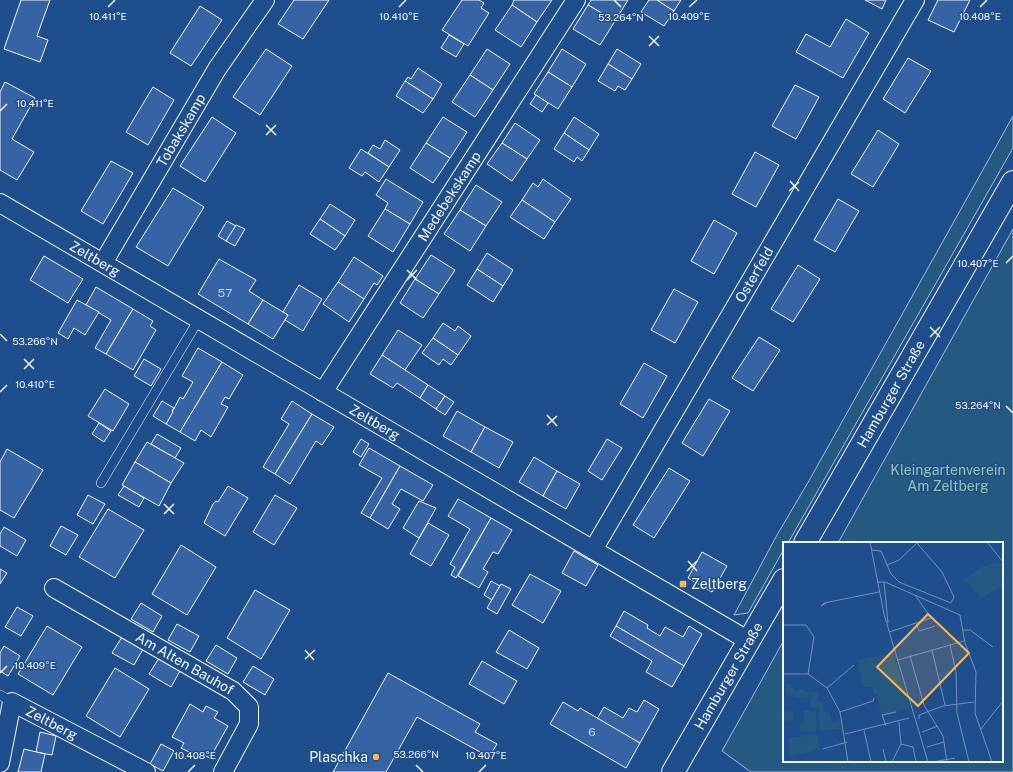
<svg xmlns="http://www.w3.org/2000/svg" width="1013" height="772" font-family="'Public Sans',sans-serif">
<rect width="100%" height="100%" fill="#1f4e8c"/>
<!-- green -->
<g fill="#245a82" stroke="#a8bbd7">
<path d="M1013 116V148L788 543H784V549L748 613 734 615 777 535 810 479Z"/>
<path d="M1013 229V772H751L722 751 784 640V761H1002V543H838Z"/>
</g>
<!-- building -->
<g fill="#3563a3" stroke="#f2f6ff">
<path d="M21 0H50L37 36 48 40 40 62 4 49Z"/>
<path d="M294 0H329L303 39 278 24Z"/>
<path d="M462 0H479L484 3 481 8 489 13 468 46 442 30Z"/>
<path d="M514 0H552L537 22 512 5Z"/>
<path d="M591 0H628L615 21 588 5Z"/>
<path d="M649 0H657L674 11 664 26 641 12Z"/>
<path d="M657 0H681L674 11Z"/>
<path d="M865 0H886L882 9Z"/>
<path d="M938 0H970L954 32 928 20Z"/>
<path d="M512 5 537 22 521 47 495 30Z"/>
<path d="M588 5 615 21 600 45 573 29Z"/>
<path d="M200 6 222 20 191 66 170 53Z"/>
<path d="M846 19 869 33 843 78 796 52 806 34 830 47Z"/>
<path d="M449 35 464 44 456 57 441 48Z"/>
<path d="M266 49 292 66 260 115 233 97Z"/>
<path d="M487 49 510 64 493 90 470 75Z"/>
<path d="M562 49 586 64 572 87 548 72Z"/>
<path d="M617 49 641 64 632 79 608 64Z"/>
<path d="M908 58 931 71 905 113 883 99Z"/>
<path d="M608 64 632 79 625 90 618 86 615 91 598 81Z"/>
<path d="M418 68 442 84 433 99 405 81 408 77 411 79Z"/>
<path d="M548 72 572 87 558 109 534 94Z"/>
<path d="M470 75 493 90 475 117 452 102Z"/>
<path d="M405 81 433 99 423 113 396 96Z"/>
<path d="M5 82 35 98 12 139 34 152 17 180 0 170V92Z"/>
<path d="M795 85 819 97 796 139 772 126Z"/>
<path d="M153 87 174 100 148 145 126 132Z"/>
<path d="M536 95 548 103 542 112 530 104Z"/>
<path d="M212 117 236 133 205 182 180 166Z"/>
<path d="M443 117 467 132 450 158 426 143Z"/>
<path d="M574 117 599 134 589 150 564 133Z"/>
<path d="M515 123 540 140 527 159 502 143Z"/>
<path d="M878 130 899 144 873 187 851 174Z"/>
<path d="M564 133 589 150 582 161 577 157 574 162 554 149Z"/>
<path d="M385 140 400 150 389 167 368 153 373 145 380 149Z"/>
<path d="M426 143 450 158 433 183 410 168Z"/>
<path d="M502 143 527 159 512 181 487 164Z"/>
<path d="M361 149 389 167 379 182 365 172 362 176 349 168Z"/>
<path d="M755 152 779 165 756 207 732 194Z"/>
<path d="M111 161 133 173 103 224 81 211Z"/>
<path d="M386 179 423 202 410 224 385 209 388 203 376 195Z"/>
<path d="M543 179 571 199 555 222 522 200 533 183 538 187Z"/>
<path d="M476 185 502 202 486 226 460 210Z"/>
<path d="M173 188 204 207 168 266 136 247Z"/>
<path d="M838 199 859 211 835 252 814 240Z"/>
<path d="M522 200 555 222 544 239 510 217Z"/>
<path d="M330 204 355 220 345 236 320 219Z"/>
<path d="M385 209 410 224 393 252 368 236Z"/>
<path d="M460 210 486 226 470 251 444 234Z"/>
<path d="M320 219 345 236 335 250 310 234Z"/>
<path d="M714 220 737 233 714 274 691 261Z"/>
<path d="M227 221 236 226 226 241 218 236Z"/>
<path d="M236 225 245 229 235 246 226 241Z"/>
<path d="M487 253 513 270 503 286 477 269Z"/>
<path d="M431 255 455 270 439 294 415 279Z"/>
<path d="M44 256 83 279 68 303 30 280Z"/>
<path d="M354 257 383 276 377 285 374 283 364 299 338 282Z"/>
<path d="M219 259 256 280 249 291 263 300 248 324 198 294Z"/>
<path d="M798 265 820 279 793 322 771 309Z"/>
<path d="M477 269 503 286 493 302 467 285Z"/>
<path d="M415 279 439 294 423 318 400 303Z"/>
<path d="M338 282 364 299 349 322 323 304Z"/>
<path d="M299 285 322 299 303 331 285 320 288 315 283 312Z"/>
<path d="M96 287 133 309 106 354 95 348 111 320 86 305Z"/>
<path d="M674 289 698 302 675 343 651 330Z"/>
<path d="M77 300 99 312 85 335 74 328 68 339 58 333Z"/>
<path d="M263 300 288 315 273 339 248 324Z"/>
<path d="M133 309 153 321 150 326 156 330 133 370 106 354Z"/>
<path d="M443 323 455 331 458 326 471 336 458 355 433 338Z"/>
<path d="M398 330 422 345 405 370 382 355Z"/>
<path d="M759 337 780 350 753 391 732 378Z"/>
<path d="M433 338 458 355 451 365 443 359 439 365 422 353Z"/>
<path d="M198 348 222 362 180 432 166 424 180 397 183 399 193 382 182 376Z"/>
<path d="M382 355 428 385 420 398 397 383 393 388 370 374Z"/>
<path d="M144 359 161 369 151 386 134 376Z"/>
<path d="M222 362 243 375 229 399 225 397 221 404 228 407 211 437 201 430 195 441 180 432Z"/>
<path d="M644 363 667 376 643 418 620 404Z"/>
<path d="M428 385 445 396 436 409 420 398Z"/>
<path d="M105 389 129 404 113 431 88 416Z"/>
<path d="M445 396 454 402 445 415 436 409Z"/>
<path d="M709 399 730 411 703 456 682 443Z"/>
<path d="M162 401 174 408 172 411 173 412 166 424 153 416Z"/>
<path d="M292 401 312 414 275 474 263 467 289 424 281 419Z"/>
<path d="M457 411 485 427 471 452 443 436Z"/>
<path d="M312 414 334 427 322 445 316 441 290 484 275 474Z"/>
<path d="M99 423 111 431 104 442 92 434Z"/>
<path d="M485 427 513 442 499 468 471 452Z"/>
<path d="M157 434 181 448 175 458 151 444Z"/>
<path d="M361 439 369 444 361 457 353 452Z"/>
<path d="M607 439 622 448 602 480 588 471Z"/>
<path d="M147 442 184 463 171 483 135 462Z"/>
<path d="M369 448 400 466 370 518 361 513 382 478 359 465Z"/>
<path d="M7 449 43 470 14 518 0 510V462Z"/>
<path d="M534 457 557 471 543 496 519 482Z"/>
<path d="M135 462 171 483 159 506 122 485Z"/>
<path d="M400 466 433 485 423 501 401 489 392 504 400 509 388 529 370 518Z"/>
<path d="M669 468 690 481 654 538 633 525Z"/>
<path d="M557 471 580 484 566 509 543 496Z"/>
<path d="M124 486 144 498 139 507 118 495Z"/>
<path d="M228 486 248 498 225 536 204 523 213 504 216 501 218 502Z"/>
<path d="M88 495 105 504 93 524 77 515Z"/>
<path d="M275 495 297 508 274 545 253 532Z"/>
<path d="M458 499 491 518 456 578 451 575 455 567 450 564 470 529 448 516Z"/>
<path d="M419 501 436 508 419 538 403 528Z"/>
<path d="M108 509 144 530 115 578 79 557Z"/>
<path d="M491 518 512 530 498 554 493 552 483 569 488 572 479 588 458 576Z"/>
<path d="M428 523 449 535 431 566 410 554Z"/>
<path d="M61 526 78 535 66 555 50 546Z"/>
<path d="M4 527 26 540 17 556 0 546V534Z"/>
<path d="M181 545 216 567 187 615 152 594Z"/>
<path d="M574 551 598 565 586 586 562 573Z"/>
<path d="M702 552 727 566 712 592 688 578Z"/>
<path d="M0 569 7 573 0 584Z"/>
<path d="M530 574 561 591 543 623 512 605Z"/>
<path d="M491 581 500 586 492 600 484 595Z"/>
<path d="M501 584 511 589 497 614 487 608Z"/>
<path d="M255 590 290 610 261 659 227 638Z"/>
<path d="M141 603 162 616 153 632 131 619Z"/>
<path d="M17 607 33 616 21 636 5 627Z"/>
<path d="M624 611 648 625 647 628 660 636 665 627 683 637 689 626 702 634 684 666 616 626Z"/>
<path d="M177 624 199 636 190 652 168 640Z"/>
<path d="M47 626 82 647 53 695 18 674Z"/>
<path d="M616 626 684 666 672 687 646 672 652 661 610 636Z"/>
<path d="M509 630 539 648 527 669 496 652Z"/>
<path d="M122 637 143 649 134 665 112 653Z"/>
<path d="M216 645 237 658 228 674 206 661Z"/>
<path d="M4 646 20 656 8 676 0 671V653Z"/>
<path d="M159 658 180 671 171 687 149 674Z"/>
<path d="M482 661 517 681 504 704 469 684Z"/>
<path d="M253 666 274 679 265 695 243 682Z"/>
<path d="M115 668 149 689 120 737 86 716Z"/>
<path d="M388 673 480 724 475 732 497 744 489 757 417 717 386 772H333Z"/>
<path d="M644 700 659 709 640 743 597 719 604 707 623 718 629 708 637 712Z"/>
<path d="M563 702 578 711 580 708 640 743 626 768 550 724Z"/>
<path d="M190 704 203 712 206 706 218 712 214 718 228 726 210 758 199 753 197 756 181 748 184 743 172 737Z"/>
<path d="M40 732 56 736 52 755 36 752Z"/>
<path d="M161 744 174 751 163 771 150 764Z"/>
<path d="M24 749 45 754 41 772H18Z"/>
</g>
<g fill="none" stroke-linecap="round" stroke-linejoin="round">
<defs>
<g id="lane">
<path d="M101 483 199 319"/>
<path d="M0 695 12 702"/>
</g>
<g id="street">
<path id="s1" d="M0 203 749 641"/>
<path id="s2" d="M103 263 217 69 265 0"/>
<path id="s3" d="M323 392 576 0"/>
<path id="s4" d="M593 550 915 0"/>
<path id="s5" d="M54 588 233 691 249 707V724L223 772"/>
<path id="s6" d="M0 763 12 702 146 772"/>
</g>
<g id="secondary">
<path id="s7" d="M805 543 1013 182"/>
<path id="s8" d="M673 772 784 580"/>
</g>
</defs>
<!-- lane casing -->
<use href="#lane" stroke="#f2f6ff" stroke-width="10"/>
<!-- street casing -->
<use href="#street" stroke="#f2f6ff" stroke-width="20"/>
<!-- secondary casing -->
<use href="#secondary" stroke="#f2f6ff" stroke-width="24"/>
<!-- lane -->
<use href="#lane" stroke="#1f4e8c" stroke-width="9"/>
<!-- street -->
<use href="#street" stroke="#1f4e8c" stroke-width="18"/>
<!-- secondary -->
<use href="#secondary" stroke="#1f4e8c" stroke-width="22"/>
</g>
<!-- ticks -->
<path fill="none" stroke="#f2f6ff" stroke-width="1.5" d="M614 0 621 7M108 7 115 0M399 7 406 0M689 7 697 0M980 7 987 0M649 36 659 46M649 46 659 36M0 111 7 104M266 125 276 135M266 135 276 125M790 181 799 191M789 191 799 182M1006 263 1013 256M407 270 417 280M407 280 417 270M930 327 940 337M0 334 7 341M930 337 940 327M24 359 34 369M24 369 34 359M0 392 7 385M1006 406 1013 413M547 415 557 426M547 425 557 416M164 504 174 514M164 514 174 504M688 561 697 571M687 571 697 561M305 650 314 660M305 659 315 650M0 673 7 666M416 765 423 772M188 772 195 765M479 772 486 765"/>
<!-- markers -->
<g fill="#ffb74d" stroke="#1f4e8c" stroke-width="1.5">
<rect x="679" y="580" width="8" height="8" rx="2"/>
<circle cx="376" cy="757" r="4"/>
</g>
<g text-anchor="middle" stroke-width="3" stroke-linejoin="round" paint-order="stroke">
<!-- number labels -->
<g font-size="12" fill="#c3d1e8">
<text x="225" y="297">57</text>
<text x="592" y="736">6</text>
</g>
<!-- street labels -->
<g font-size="14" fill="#f2f6ff" stroke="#1f4e8c">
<text dy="5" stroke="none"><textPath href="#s2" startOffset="154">Tobakskamp</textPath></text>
<text dy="5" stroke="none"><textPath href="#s3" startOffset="233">Medebekskamp</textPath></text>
<text dy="5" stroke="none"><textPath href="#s1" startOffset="110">Zeltberg</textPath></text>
<text dy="5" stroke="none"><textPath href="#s4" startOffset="319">Osterfeld</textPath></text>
<text dy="5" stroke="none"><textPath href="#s7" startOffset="172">Hamburger Straße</textPath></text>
<text dy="5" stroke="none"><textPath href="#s1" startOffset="434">Zeltberg</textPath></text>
<text dy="5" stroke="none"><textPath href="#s5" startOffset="151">Am Alten Bauhof</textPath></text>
<text dy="5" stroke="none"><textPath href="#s8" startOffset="111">Hamburger Straße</textPath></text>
<text dy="5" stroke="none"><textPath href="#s6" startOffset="107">Zeltberg</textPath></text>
</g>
<!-- park labels -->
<g font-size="14" fill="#97c8a6" stroke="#1f4e8c">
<text x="948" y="475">Kleingartenverein<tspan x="948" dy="16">Am Zeltberg</tspan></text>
</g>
<!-- poi labels -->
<g font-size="14" fill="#f2f6ff" stroke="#1f4e8c" text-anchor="start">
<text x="691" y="589">Zeltberg</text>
<text x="368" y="762" text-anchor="end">Plaschka</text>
</g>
</g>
<!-- overview -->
<g transform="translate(783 542)">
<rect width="220" height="220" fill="#1f4e8c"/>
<path d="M209 21 220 22V43L199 56 181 38 197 26ZM110 111 127 166 98 173 94 152H90V145H80L75 118ZM2 142H8L12 149 19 147 24 151 27 148 26 157 3 153ZM28 150H34L36 159 40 160V166L42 170H46L49 180H54L57 177 58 187 37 188 36 167 27 164ZM-0.5 174a5.5 5.5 0 1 1 11 0a5.5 5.5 0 1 1-11 0ZM21 169H33V189H17V182L21 181ZM34 192 37 208 8 214 5 196Z" fill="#245a82"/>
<path fill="none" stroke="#7391ba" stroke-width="1" d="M87 0 101 72 145 220M204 0 220 20M89 8 98 9 108 32 116 40 168 61 171 55 159 30 133 0M104 23 116 18 134 1M94 40H102L177 73 182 101 193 130 192 171 209 220M101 40 105 81M43 61 38 64 41 61 96 50M133 81 136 89 152 84M0 83H23L31 95 25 132M180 88H187L210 105M106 90 148 76 132 53M167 103 173 130 174 171 186 220M149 108 162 163M127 114 141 163 160 194 164 220M115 118 181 99M0 132H25L44 146 57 170 65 220M44 146 71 123M57 170 90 159 91 156M136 177V173L160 164 191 160M103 184 99 173 113 170M198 187 220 159M81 188 88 220M139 190 155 184M62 192 126 176M118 202 130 205 133 220M144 205 161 200M40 207 64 200M100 207 103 220M109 220 118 202 116 180M150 220 172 216"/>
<path fill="#ffb74d" fill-opacity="0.15" stroke="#ffb74d" stroke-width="2" d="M145 72 186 111 135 164 94 125Z"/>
<rect width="220" height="220" fill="none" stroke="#f2f6ff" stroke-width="2"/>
</g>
<g font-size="10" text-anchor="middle" fill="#f2f6ff" stroke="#1f4e8c" stroke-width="3" stroke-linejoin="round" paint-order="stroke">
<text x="108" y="20">10.411°E</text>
<text x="399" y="20">10.410°E</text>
<text x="689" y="20">10.409°E</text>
<text x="980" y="20">10.408°E</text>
<text x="621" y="21">53.264°N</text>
<text x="35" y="107">10.411°E</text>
<text x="978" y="267">10.407°E</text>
<text x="35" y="345">53.266°N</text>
<text x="35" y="388">10.410°E</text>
<text x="978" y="409">53.264°N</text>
<text x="35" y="669">10.409°E</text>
<text x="416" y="758">53.266°N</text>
<text x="195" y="759">10.408°E</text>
<text x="486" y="759">10.407°E</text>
</g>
</svg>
